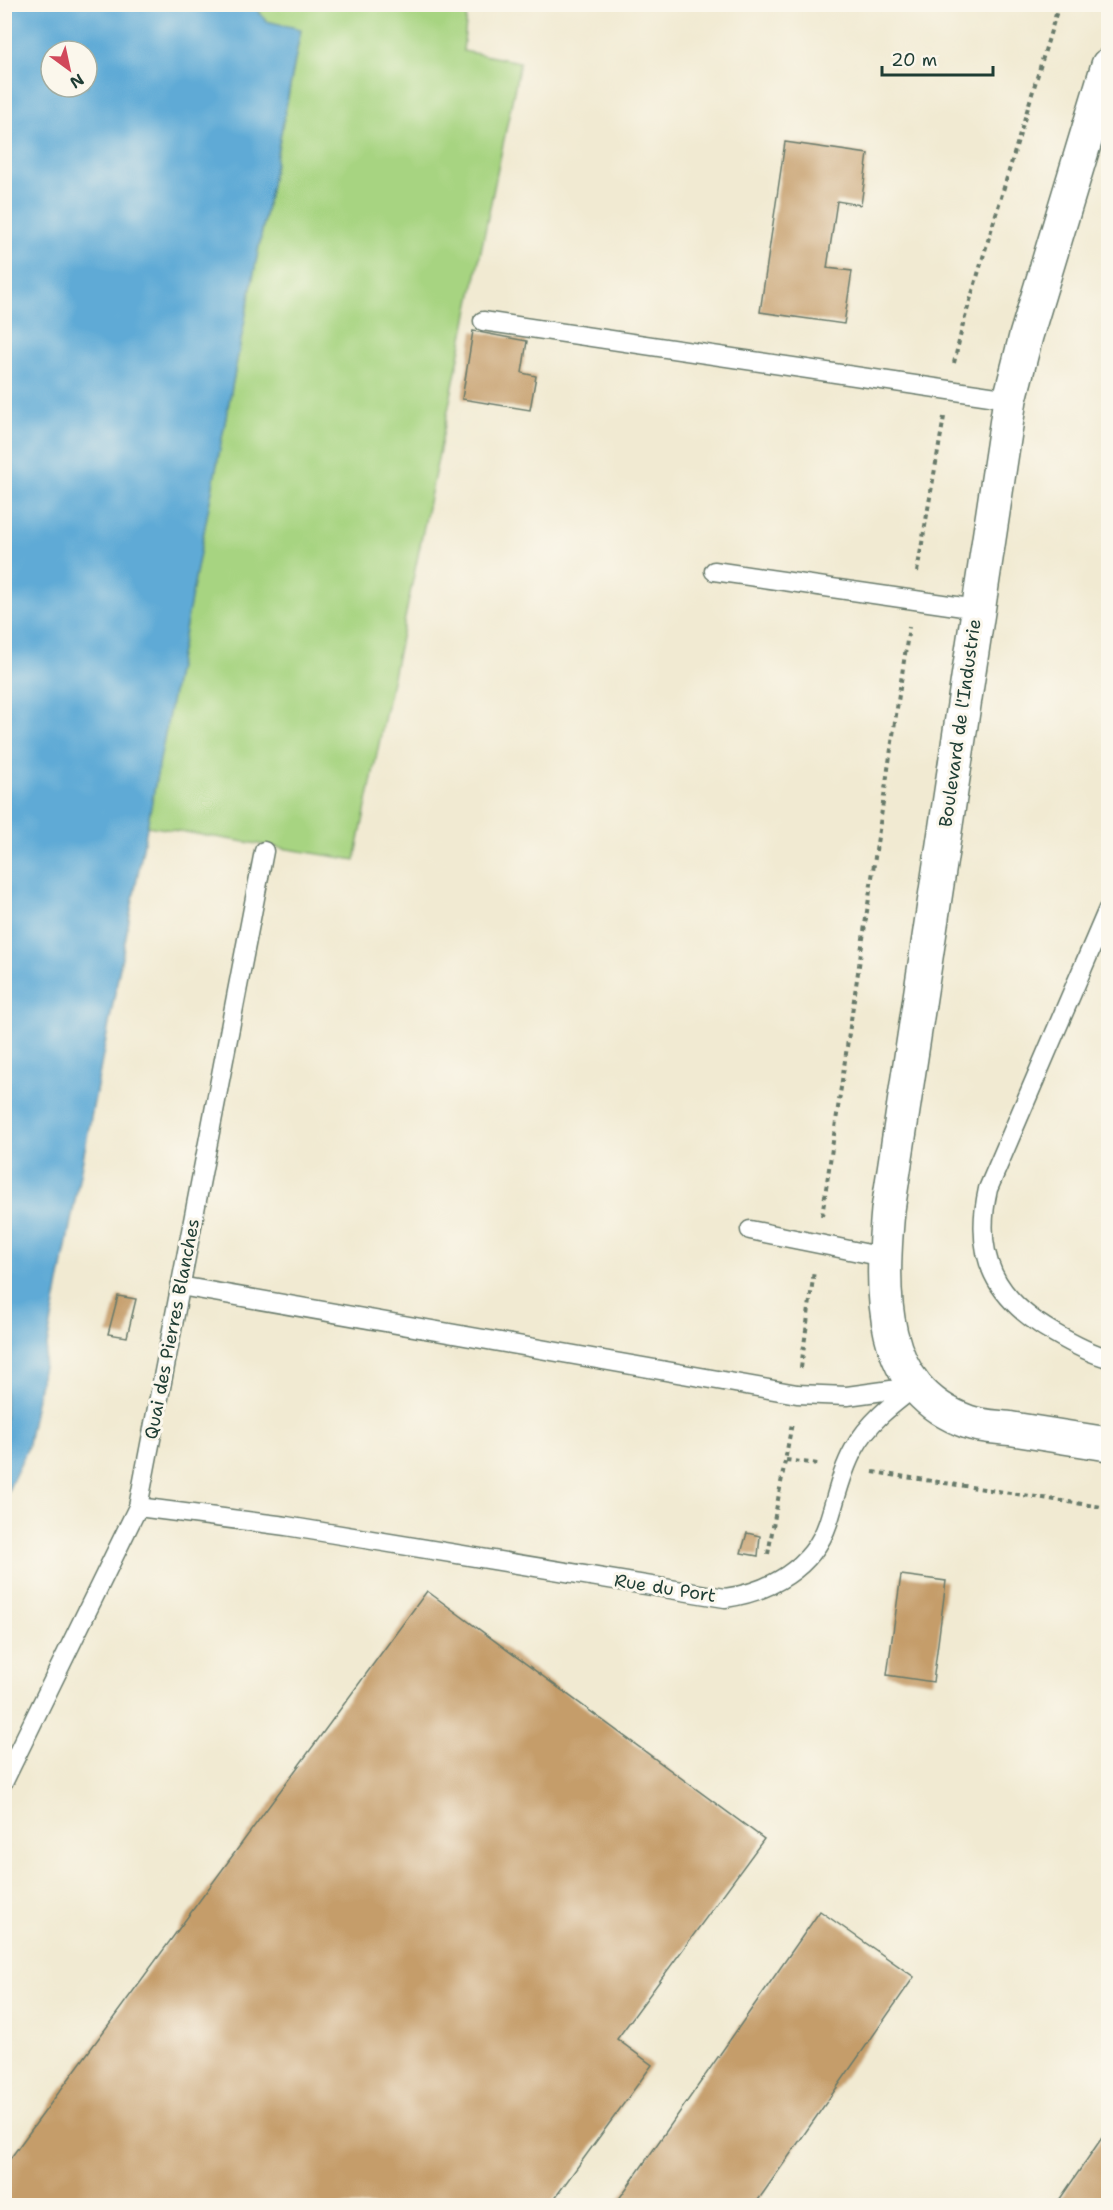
<svg xmlns="http://www.w3.org/2000/svg" width="1113" height="2210" font-family="'Shantell Sans',sans-serif">
<rect width="100%" height="100%" fill="#fbf7ec"/>
<filter id="ink" filterUnits="userSpaceOnUse"><feTurbulence type="fractalNoise" baseFrequency=".0167" numOctaves="2"/><feDisplacementMap in="SourceGraphic" scale="12" xChannelSelector="R" yChannelSelector="G"/><feConvolveMatrix kernelMatrix="1 2 1 2 8 2 1 2 1" color-interpolation-filters="sRGB"/></filter>
<filter id="wash" filterUnits="userSpaceOnUse"><feTurbulence type="fractalNoise" baseFrequency=".008" numOctaves="4" result="noise"/><feDisplacementMap in="SourceGraphic" scale="24" xChannelSelector="R" yChannelSelector="G"/><feGaussianBlur stdDeviation="1.35" result="paint"/><feColorMatrix in="noise" values="0 0 0 0 0 0 0 0 0 0 0 0 0 0 0 0 0 1.4 0 .05"/><feComposite in="paint" operator="in"/></filter>
<g filter="url(#wash)">
<rect width="100%" height="100%" fill="#f1ead2"/>
<!-- green -->
<path fill="#a7d481" stroke="#63885a" stroke-width="1.5" d="M254 5H468L463 51 520 62 355 860 147 826 301 30 266 21Z"/>
<!-- water -->
<path fill="#5eaad6" stroke="#3e7485" stroke-width="1.5" fill-rule="evenodd" d="M5 4 254 5 266 21 301 29 27 1449 5 1497ZM51 51H87V87H51Z"/>
<g id="blocks">
<!-- building -->
<g fill="#c59d6a">
<path d="M785 142 868 154 861 205 837 201 827 268 852 271 844 324 760 312Z"/>
<path d="M473 331 527 341 522 373 536 376 530 410 462 399Z"/>
<path d="M118 1296 136 1299 127 1337 108 1334Z"/>
<path d="M747 1533 760 1536 758 1556 741 1553Z"/>
<path d="M901 1575 946 1581 933 1682 887 1675Z"/>
<path d="M427 1591 764 1839 617 2039 652 2065 549 2206H4V2167Z"/>
<path d="M820 1911 914 1977 754 2206H614Z"/>
<path d="M1108 2129V2206H1055Z"/>
</g>
</g>
</g>
<g filter="url(#ink)">
<use href="#blocks" fill-opacity="0" stroke="#687a6b" stroke-width="1.5"/>
<g fill="none" stroke-linecap="round" stroke-linejoin="round">
<defs>
<g id="lane">
<path d="M483 321 1010 399"/>
<path d="M714 571 977 609"/>
<path d="M1108 909 988 1189C973 1257 995 1299 1054 1333 1071 1343 1089 1353 1108 1358"/>
<path d="M750 1230 884 1257"/>
<path d="M180 1286 797 1394 847 1396 913 1387"/>
<path d="M138 1507 286 1526 725 1598C769 1592 813 1568 828 1523 836 1499 841 1472 854 1449 868 1423 891 1405 915 1387"/>
<path d="M4 1781 138 1507 264 851"/>
</g>
<path id="street" d="M1108 65 1026 336 1010 399 888 1210C881 1290 876 1389 968 1422 982 1427 999 1427 1013 1429 1045 1434 1077 1439 1108 1444"/>
</defs>
<!-- lane casing -->
<use href="#lane" stroke="#687a6b" stroke-width="21"/>
<!-- street casing -->
<use href="#street" stroke="#687a6b" stroke-width="36"/>
<!-- path -->
<g stroke="#687a6b" stroke-width="4" stroke-dasharray="4.5 4.5" stroke-linecap="butt">
<path d="M954 363 963 324 1059 4"/>
<path d="M917 572 944 417"/>
<path d="M822 1216 909 627"/>
<path d="M801 1368 814 1271"/>
<path d="M786 1460 818 1464"/>
<path d="M873 1472 1108 1508"/>
<path d="M768 1554 792 1423"/>
</g>
<!-- lane -->
<use href="#lane" stroke="#fff" stroke-width="18"/>
<!-- street -->
<use href="#street" stroke="#fff" stroke-width="33"/>
</g>
</g>
<g text-anchor="middle" stroke-width="6" stroke-linejoin="round" paint-order="stroke">
<!-- street labels -->
<g font-size="18" fill="#1f3d34" stroke="#fbf7ec">
<text transform="translate(960 723) rotate(-82)" y="6">Boulevard de l'Industrie</text>
<text transform="translate(172 1329) rotate(-79)" y="6">Quai des Pierres Blanches</text>
<text transform="translate(665 1588) rotate(9)" y="6">Rue du Port</text>
</g>
</g>
<!-- margin -->
<rect width="1113" height="2210" fill="none" stroke="#fbf7ec" stroke-width="24"/>
<!-- north arrow -->
<g transform="translate(69 69) rotate(147)"><circle r="28" fill="#fbf7ec" stroke="#a3ada2" stroke-width="1.5"/>
<path d="M0-4.5L10 22L0 15L-10 22Z" fill="#d1495b"/>
<text y="-9" font-size="16" font-weight="bold" text-anchor="middle" fill="#1f3d34">N</text>
</g>
<!-- scale -->
<path d="M882 66v9h111v-9" fill="none" stroke="#1f3d34" stroke-width="3"/>
<text x="891" y="66" font-size="18" fill="#1f3d34" stroke="#fbf7ec" stroke-width="4.5" paint-order="stroke">20 m</text>
</svg>
